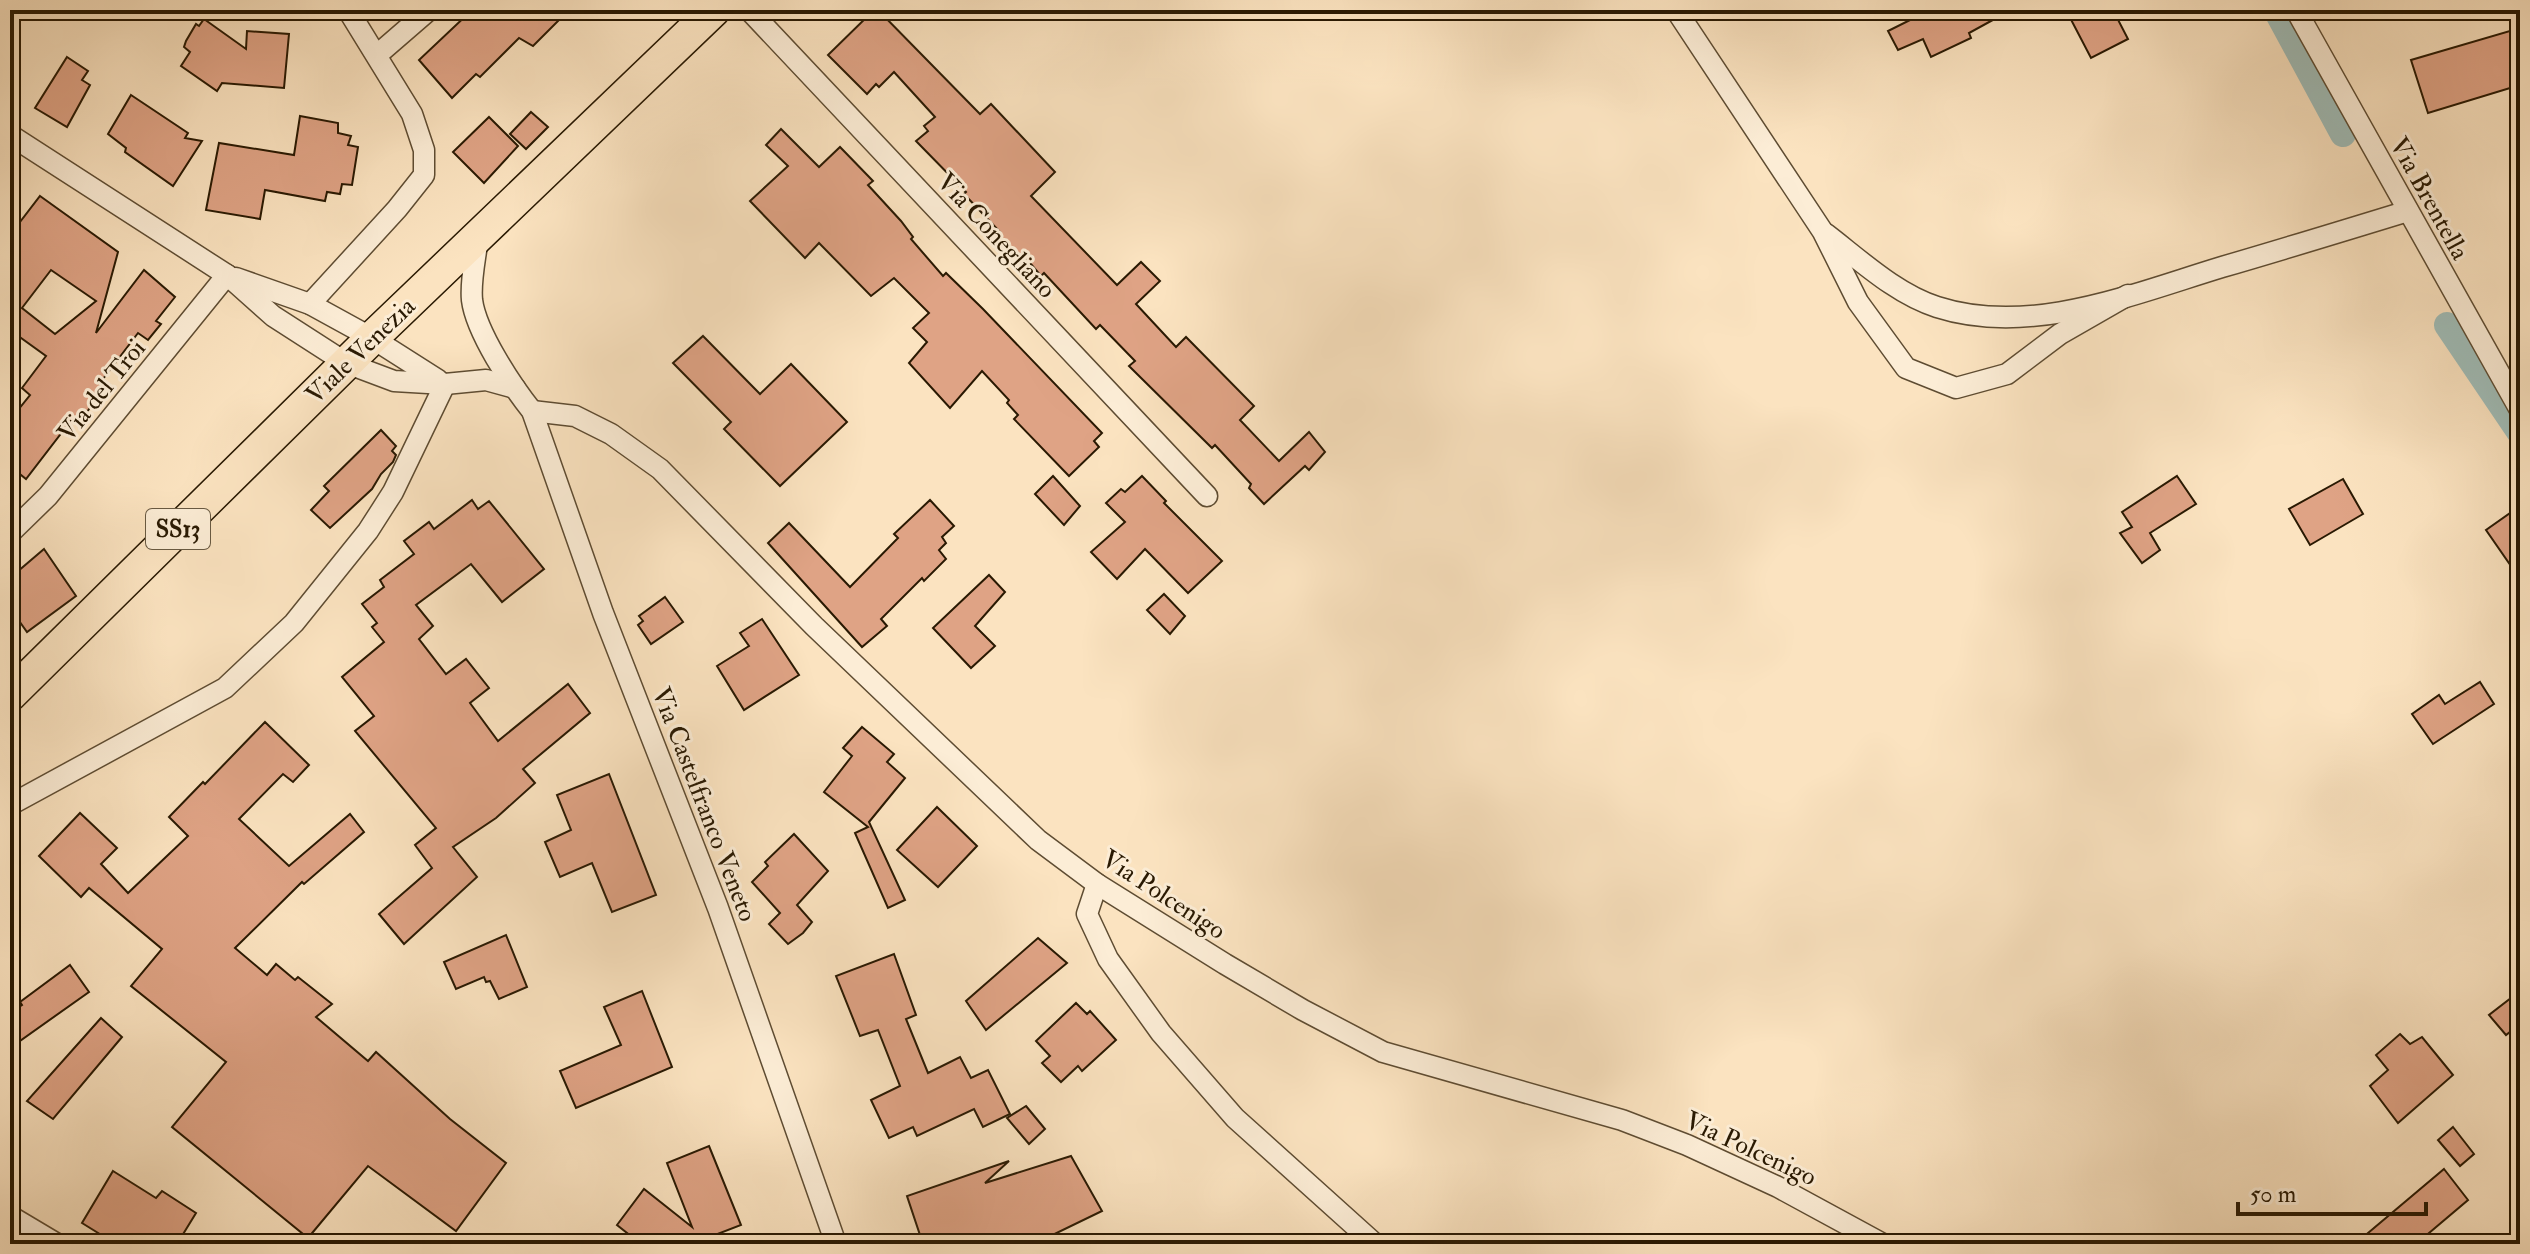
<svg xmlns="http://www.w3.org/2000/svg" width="2530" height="1254" font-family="'IM FELL Double Pica',serif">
<rect width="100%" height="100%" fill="#fbe3c0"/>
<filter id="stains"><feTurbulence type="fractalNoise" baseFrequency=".0025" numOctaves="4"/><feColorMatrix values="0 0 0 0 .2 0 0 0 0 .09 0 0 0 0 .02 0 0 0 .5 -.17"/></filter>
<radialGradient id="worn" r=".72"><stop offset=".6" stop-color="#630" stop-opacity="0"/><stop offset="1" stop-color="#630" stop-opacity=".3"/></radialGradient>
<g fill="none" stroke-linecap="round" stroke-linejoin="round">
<!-- canal -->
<g stroke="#a0bdb8" stroke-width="26">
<path d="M2276 10 2343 134"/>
<path d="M2447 325 2520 433"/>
</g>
</g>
<!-- building -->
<g fill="#dfa385" stroke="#291902" stroke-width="2" fill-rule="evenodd">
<path d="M472 10H569L533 46 519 38 480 77 476 74 452 98 419 60Z"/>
<path d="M874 10H878L980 114 991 104 1055 172 1031 196 1117 285 1141 262 1160 281 1136 304 1176 347 1186 337 1254 406 1240 420 1279 461 1309 432 1325 452 1309 470 1305 466 1264 504 1249 488 1251 484 1215 445 1212 448 1129 366 1135 361 1100 325 1096 329 1044 273 1041 276 1025 257 1022 260 997 235 1000 232 964 194 966 192 916 141 928 131 924 126 935 117 894 72 879 87 876 84 867 94 828 55Z"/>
<path d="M1930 10H2011L1969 33 1971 38 1931 57 1923 39 1898 50 1888 31Z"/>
<path d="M2066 10H2113L2128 39 2091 58Z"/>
<path d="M204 19 246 49 247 31 289 34 284 88 222 83 217 91 181 66 190 52 184 47 186 41 196 24 199 26Z"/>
<path d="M2520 28V85L2428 113 2411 60Z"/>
<path d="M67 57 88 71 82 80 90 85 67 127 35 108Z"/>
<path d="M131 95 188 133 185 138 202 141 173 186 125 152 126 148 108 134Z"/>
<path d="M531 112 548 127 526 149 510 134Z"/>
<path d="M300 116 338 123V133L351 136 348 145 358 147 352 185 342 184 340 194 327 192 325 201 265 190 260 219 206 210 219 143 294 155Z"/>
<path d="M489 117 518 146 484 183 453 152Z"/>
<path d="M781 129 819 167 840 147 873 181 868 185 901 221 913 237 911 239 943 276 946 273 983 309 1102 433 1094 441 1099 447 1069 476 1014 419 1018 415 1007 403 1009 400 982 371 950 408 909 363 927 342 913 328 929 313 894 278 871 296 819 243 805 258 750 201 788 166 766 145Z"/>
<path d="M40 196 118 252 96 333 144 270 175 297 156 321 161 324 148 340 138 333 103 379 109 384 78 423 73 418 26 479 10 466V420L30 395 22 388 46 356 10 330V235ZM51 270 96 301 55 334 22 308Z"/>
<path d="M703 336 760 394 791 364 847 422 780 486 724 429 731 422 673 363Z"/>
<path d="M381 430 396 446 392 451 396 455 393 462 381 474 372 489 330 528 311 510 329 491 324 486Z"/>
<path d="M1053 476 1080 506 1064 525 1035 494Z"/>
<path d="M1142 476 1166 501 1164 503 1222 561 1188 593 1145 549 1117 579 1091 552 1125 522 1106 503 1121 489 1125 492Z"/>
<path d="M2177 476 2196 504 2150 533 2160 550 2142 563 2120 533 2132 527 2122 512Z"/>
<path d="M2343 479 2363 514 2310 545 2289 509Z"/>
<path d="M472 500 478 509 489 501 544 569 502 602 471 564 416 605 433 626 419 639 446 674 466 659 489 688 470 703 498 741 568 684 590 713 523 769 535 783 496 818 453 847 477 877 404 944 379 914 432 868 415 845 436 828 355 731 374 716 342 677 384 642 372 627 377 623 362 604 384 587 380 580 414 554 404 541 429 522 434 529Z"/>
<path d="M930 500 954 526 942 537 946 543 939 550 946 559 924 581 922 578 881 619 887 626 862 647 768 543 789 523 850 587 898 538 894 534Z"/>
<path d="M2520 506V579L2486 530Z"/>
<path d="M44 549 76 596 27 632 10 608V578Z"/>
<path d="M989 575 1005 592 975 626 995 646 971 668 933 628Z"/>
<path d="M1164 594 1185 616 1170 634 1147 610Z"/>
<path d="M665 597 683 622 651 644 638 625 643 621 639 616Z"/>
<path d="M762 619 799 675 744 710 717 666 749 646 740 633Z"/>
<path d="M2480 682 2494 704 2433 744 2412 714 2439 695 2445 704Z"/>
<path d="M265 722 309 765 293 782 283 774 239 819 289 866 350 814 364 832 304 884 302 882 235 948 267 975 276 964 295 980 298 977 332 1004 316 1017 368 1061 376 1052 450 1119 506 1163 456 1231 368 1166 308 1238 172 1127 226 1062 131 986 162 949 89 888 81 897 39 856 80 813 117 848 101 864 128 893 188 836 169 817 203 782 205 784Z"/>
<path d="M862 727 894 754 887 762 905 778 869 822 905 900 888 908 855 833 868 827 824 792 852 756 843 748Z"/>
<path d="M609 774 656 895 612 912 592 863 560 877 545 842 571 830 557 795Z"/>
<path d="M937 807 977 846 938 887 897 850Z"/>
<path d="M794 834 828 871 797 905 812 922 803 933 788 944 769 924 780 913 752 882 768 866 765 862Z"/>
<path d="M506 935 527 987 499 999 490 981 486 982 484 977 456 989 444 962Z"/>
<path d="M1038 938 1067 963 986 1030 966 1001Z"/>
<path d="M894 954 916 1015 906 1019 928 1073 960 1057 971 1078 988 1070 1010 1114 983 1127 974 1109 917 1136 913 1127 889 1138 871 1100 900 1086 878 1030 860 1036 836 976Z"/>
<path d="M70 965 89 992 10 1048V1013L22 1005 20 1002Z"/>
<path d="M642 991 672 1067 576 1108 560 1071 621 1045 604 1007Z"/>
<path d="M2520 991V1024L2506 1035 2489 1015Z"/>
<path d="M1076 1003 1087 1014 1090 1011 1116 1040 1082 1071 1078 1066 1061 1082 1042 1063 1050 1056 1036 1041Z"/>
<path d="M101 1018 122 1037 53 1119 27 1101Z"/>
<path d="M2400 1034 2410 1044 2422 1037 2453 1075 2398 1123 2370 1086 2388 1070 2376 1055Z"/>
<path d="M1026 1106 1045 1129 1029 1144 1007 1118Z"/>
<path d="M2453 1127 2474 1154 2460 1166 2438 1140Z"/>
<path d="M709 1146 741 1225 707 1238 715 1244H641L617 1225 644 1189 692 1227 667 1163Z"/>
<path d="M1071 1156 1102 1211 1034 1244H923L907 1196 1009 1161 985 1183Z"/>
<path d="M2444 1169 2468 1200 2416 1244H2355Z"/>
<path d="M113 1171 156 1198 162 1191 196 1213 177 1244H116L82 1223Z"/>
</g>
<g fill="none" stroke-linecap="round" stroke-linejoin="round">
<defs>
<g id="street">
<path d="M749 10 1207 496"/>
<path d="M1676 10 1823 232 1858 302 1906 368 1956 388 2007 374 2060 334 2128 295"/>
<path d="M2296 10 2520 410"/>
<path d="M377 55 429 10"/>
<path d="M10 135 227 275 273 316 346 363 394 381 445 384 486 380 515 388"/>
<path d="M1826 234C1860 260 1896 294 1937 307 2030 337 2133 294 2222 267 2284 249 2346 230 2408 211"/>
<path d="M478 236C476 256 470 280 472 300 476 332 512 386 532 411L603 613 718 908 836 1244"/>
<path d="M236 278 310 304 372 338 438 380"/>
<path d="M310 304 397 209 424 175V150L412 114 348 10"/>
<path d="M532 411 575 416 611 434 660 469 814 626 1038 840 1097 884 1225 964 1303 1010 1383 1052 1622 1120 1687 1145 1778 1187 1883 1244"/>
<path d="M10 533 48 496 227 275"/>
<path d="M10 805 225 688 294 623 368 531 393 492 445 384"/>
<path d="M1097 884 1087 914 1108 959 1161 1033 1235 1118 1375 1244"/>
<path d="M10 1216 57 1244"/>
</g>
<path id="primary" d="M10 695 372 338 714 10"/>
</defs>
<!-- street casing -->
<use href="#street" stroke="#5e4c32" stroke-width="23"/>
<!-- primary casing -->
<use href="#primary" stroke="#291902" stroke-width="35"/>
<!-- street -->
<use href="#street" stroke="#fcedd6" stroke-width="20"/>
<!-- primary -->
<use href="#primary" stroke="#fbe3c0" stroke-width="32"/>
</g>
<g text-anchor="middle" stroke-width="6" stroke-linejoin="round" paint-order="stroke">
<!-- shield labels -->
<rect fill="#fcedd6" stroke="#685942" stroke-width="2" x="146" y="509" width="64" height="40" rx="6"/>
<g font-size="24" font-weight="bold" fill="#291902">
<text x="178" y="537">SS13</text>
</g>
<!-- street labels -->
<g font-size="26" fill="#291902" stroke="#fcedd6">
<text transform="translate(2430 198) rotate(61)" y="9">Via Brentella</text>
<text transform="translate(997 235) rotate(47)" y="9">Via Conegliano</text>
<text transform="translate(360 350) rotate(-44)" y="9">Viale Venezia</text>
<text transform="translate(101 390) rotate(-51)" y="9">Via del Troi</text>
<text transform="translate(705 804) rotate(69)" y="9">Via Castelfranco Veneto</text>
<text transform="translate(1164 894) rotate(33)" y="9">Via Polcenigo</text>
<text transform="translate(1751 1148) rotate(25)" y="9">Via Polcenigo</text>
</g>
</g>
<!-- margin -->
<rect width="2530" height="1254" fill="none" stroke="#fbe3c0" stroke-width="40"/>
<rect x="12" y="12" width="2506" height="1230" fill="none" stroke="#291902" stroke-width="4"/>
<rect x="20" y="20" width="2490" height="1214" fill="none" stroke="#291902" stroke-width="2"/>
<!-- scale -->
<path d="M2238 1202v12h188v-12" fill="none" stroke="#291902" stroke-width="4"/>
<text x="2250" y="1202" font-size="24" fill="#291902" stroke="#fcedd6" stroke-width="6" paint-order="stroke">50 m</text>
<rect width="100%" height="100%" filter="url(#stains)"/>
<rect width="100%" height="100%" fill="url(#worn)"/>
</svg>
